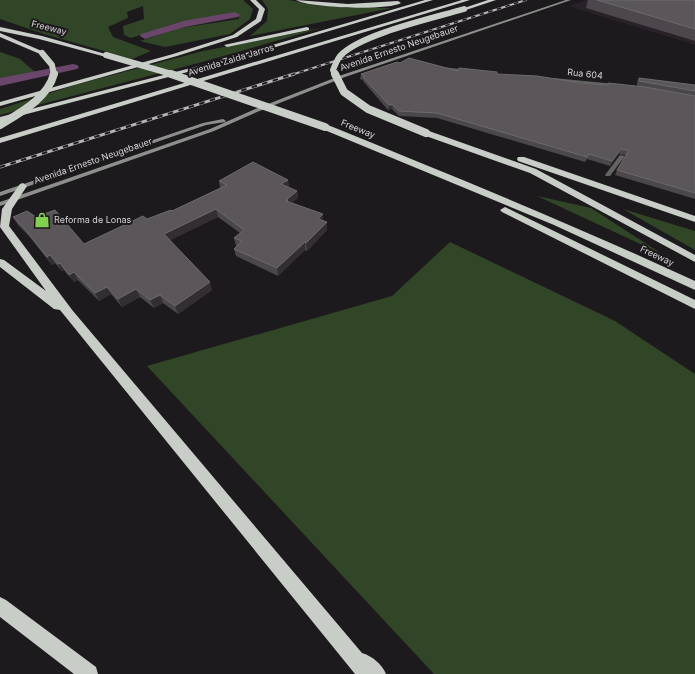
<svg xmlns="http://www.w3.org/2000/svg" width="695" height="674" font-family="Inter,sans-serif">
<rect width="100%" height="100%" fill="#1d1a1d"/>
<!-- built -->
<path fill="#292129" d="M587 0H695V45L568 6Z"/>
<!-- green -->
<g fill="#314527">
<path d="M0 0H243L253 9 250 19 230 34 165 47 140 41 181 28 239 19 238 14 176 23 131 38 124 35 123 26 144 19 143 6 127 12 128 18 108 27 113 37 151 51 132 59 44 34 0 19Z"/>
<path d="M262 0H289L313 5 348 8H392L250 36 267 21 268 9Z"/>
<path d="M321 28 206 61 0 115V109L75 85 203 51Z"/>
<path d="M0 52 20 59 35 72 0 79Z"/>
<path d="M537 196 591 208 662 254Z"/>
<path d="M623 209 695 231V250Z"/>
<path d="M450 242 615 321 695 374V674H434L147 366 392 296Z"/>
</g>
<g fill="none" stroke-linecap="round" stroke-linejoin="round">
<!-- canal -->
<g fill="#6a476a" fill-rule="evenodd">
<path d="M235 12 240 15 238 17 185 27 145 39 140 36 141 34 183 21Z"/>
<path d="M73 64 77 65 79 67 77 69 0 86V78Z"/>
</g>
<!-- street -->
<g fill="#636462" fill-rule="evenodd">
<path d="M441 67 469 70 471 71 469 72 439 69V68Z"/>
<path d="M553 78 615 84 617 85 615 86 555 80H553Z"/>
<path d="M620 155 625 156 610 176H606L605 175Z"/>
</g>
<!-- secondary -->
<g fill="#8c8f8b" fill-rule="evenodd">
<path d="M566 0H571L345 77 257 112 214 131 0 206V202L210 129 253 110 342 75Z"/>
<path d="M223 119 226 121 225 122 206 125 0 196V192L203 123Z"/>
</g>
<!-- highway -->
<g fill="#c9cdc8" fill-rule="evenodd">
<path d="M250 0H256L265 9 261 21 237 37 177 56 0 106V102L173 54 233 35 256 19 259 9Z"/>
<path d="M296 0 348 4 398 1 401 3C388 11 309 8 296 0Z"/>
<path d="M425 0H433L226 62 0 121V117L222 60Z"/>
<path d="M462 0H470L0 143V138Z"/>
<path d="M488 0H496L466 10 461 9Z"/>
<path d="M0 27 42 36 109 55 106 57 39 39 0 31Z"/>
<path d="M307 27 309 28V30L227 47 224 45Z"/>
<path d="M0 33 44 52 45 53 40 54 0 37Z"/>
<path d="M322 125H328C451 175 574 225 695 281V290L554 225 322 129Z"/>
<path d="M423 131H429L536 169 695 255V262L530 173 423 135Z"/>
<path d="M518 157H524L695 216V222L518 161 517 159Z"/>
<path d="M23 183 27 186 12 209 9 226 73 311 362 653C372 656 382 664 386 674H355L60 310 54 309 0 267V259L4 260 46 291 0 227 2 209 20 184Z"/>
<path d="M505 207 695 300V309L502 212 500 210Z"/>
<path d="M0 597 6 600 96 667 98 674H74L0 617Z"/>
</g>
<defs>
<path id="rail-far1" d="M291 75 526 0"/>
<path id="rail" d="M0 167 294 74"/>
</defs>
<!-- rail-far1 casing -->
<use href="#rail-far1" stroke="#b6b4b6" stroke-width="2"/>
<!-- rail casing -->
<use href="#rail" stroke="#b6b4b6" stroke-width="3"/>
<!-- rail-far1 -->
<use href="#rail-far1" stroke="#1d1a1d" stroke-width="1.5" stroke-dasharray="4.5" stroke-linecap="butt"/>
<!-- rail -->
<use href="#rail" stroke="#1d1a1d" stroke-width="2" stroke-dasharray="5.5" stroke-linecap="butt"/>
<!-- highway-bridge-far1 -->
<g stroke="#c9cdc8" stroke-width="6">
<path d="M42 53 52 65 54 75"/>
<path d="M106 55 175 75"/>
<path d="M335 75 333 70C335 65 337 60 340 56 360 34 434 18 464 9"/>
</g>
<!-- highway-bridge -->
<g stroke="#c9cdc8" stroke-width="8">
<path d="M171 74 325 127"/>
<path d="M335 74 344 92 368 109 426 133"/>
<path d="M0 125C21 112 47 99 54 74"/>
</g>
</g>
<!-- wall -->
<g fill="#4b474b">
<path d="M588 0H695V41L586 8Z"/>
<path d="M400 63 458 71 497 74 581 83 608 85V83L641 87 637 86V82L639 78 695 85V199L615 175 617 170 626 156 625 155 619 154 610 166 587 159 585 162 437 118 399 116 392 109 388 110 363 81V80L360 79 361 74Z"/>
<path d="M288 180 289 187 297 191 298 198 291 203 323 214V221L327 222V230L307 251 305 250 278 276 236 256 234 249 237 246H236L234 238 240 233 218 217 170 240 212 290 178 314 163 303 154 308 140 297 122 307 111 294 99 301 78 280 74 282 64 270 62 271 55 263 52 265 29 236 18 225 13 217H36L84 244 172 211 220 188 219 181Z"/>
</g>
<!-- shaded-wall -->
<g fill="#322e32">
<path d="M389 105H393L392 109 388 110Z"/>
<path d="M621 149 619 154 610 166 612 161Z"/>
<path d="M288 180 289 187 282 192 281 184Z"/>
<path d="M297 191 298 198 288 206 286 200Z"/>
<path d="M216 209 218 217 167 242 164 234Z"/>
<path d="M323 214V222L318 219Z"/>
<path d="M327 222V230L307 251 306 243Z"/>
<path d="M305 242V250L278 276 277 268Z"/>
<path d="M50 255 55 263 52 265 47 257Z"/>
<path d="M60 263 64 270 62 271 58 264Z"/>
<path d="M74 272 78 280 74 282 69 275Z"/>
<path d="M210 282 212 290 178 314 175 306Z"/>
<path d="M107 287 111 294 99 301 95 293Z"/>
<path d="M136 289 140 297 122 307 118 299Z"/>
<path d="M160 295 163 303 154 308 150 300Z"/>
</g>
<!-- building -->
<g fill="#5a565a" stroke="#6d6a6d">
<path d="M597 0H695V29Z"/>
<path d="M409 58 458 71 459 68 497 72V74L537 76 581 83 608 85V83L645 87 695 96V193L617 170 628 152V150L621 149 612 161 589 154 587 157 437 113 399 111 393 105H389L363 77 365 76 361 74 397 62 400 63Z"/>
<path d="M639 78 695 85V91L639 81Z"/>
<path d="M253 162 288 180 281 184 297 191 286 200H288L286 201 323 214 318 219 327 222 306 243 305 242 277 268 234 249 242 241 234 238 244 230 216 209 164 234 210 282 175 306 160 295 150 300 136 289 118 299 107 287 95 293 74 272 69 275 60 263 58 264 50 255 47 257 24 228 13 217 27 211 36 217 55 210 84 244 143 216 147 219 171 210 172 211 227 185 219 181Z"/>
</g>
<!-- icons -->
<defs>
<symbol id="shop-bare" viewBox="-9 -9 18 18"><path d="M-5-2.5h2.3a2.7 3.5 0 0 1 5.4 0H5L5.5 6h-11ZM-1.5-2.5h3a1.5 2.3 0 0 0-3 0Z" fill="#81d050" stroke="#1d1a1d" stroke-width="2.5" paint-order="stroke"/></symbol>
</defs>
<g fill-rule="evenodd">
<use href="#shop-bare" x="31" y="209" width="22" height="22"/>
</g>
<g text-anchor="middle" stroke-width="4" stroke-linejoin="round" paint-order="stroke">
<!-- far-street labels -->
<g font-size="9" fill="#d7d5d7" stroke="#1d1a1d">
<text transform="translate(49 28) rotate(14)" y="3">Freeway</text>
<text transform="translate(399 48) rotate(-19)" y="3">Avenida Ernesto Neugebauer</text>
<text transform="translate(231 60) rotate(-17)" y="3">Avenida Zaida Jarros</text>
<text transform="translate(585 74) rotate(6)" y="3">Rua 604</text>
<text transform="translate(358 129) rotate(22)" y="3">Freeway</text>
<text transform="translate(93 161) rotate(-19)" y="3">Avenida Ernesto Neugebauer</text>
<text transform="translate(657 256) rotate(25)" y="3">Freeway</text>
</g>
<!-- far-poi labels -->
<g font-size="9" fill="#d7d5d7" stroke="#1d1a1d" text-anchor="start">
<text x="54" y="223">Reforma de Lonas</text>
</g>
</g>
</svg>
